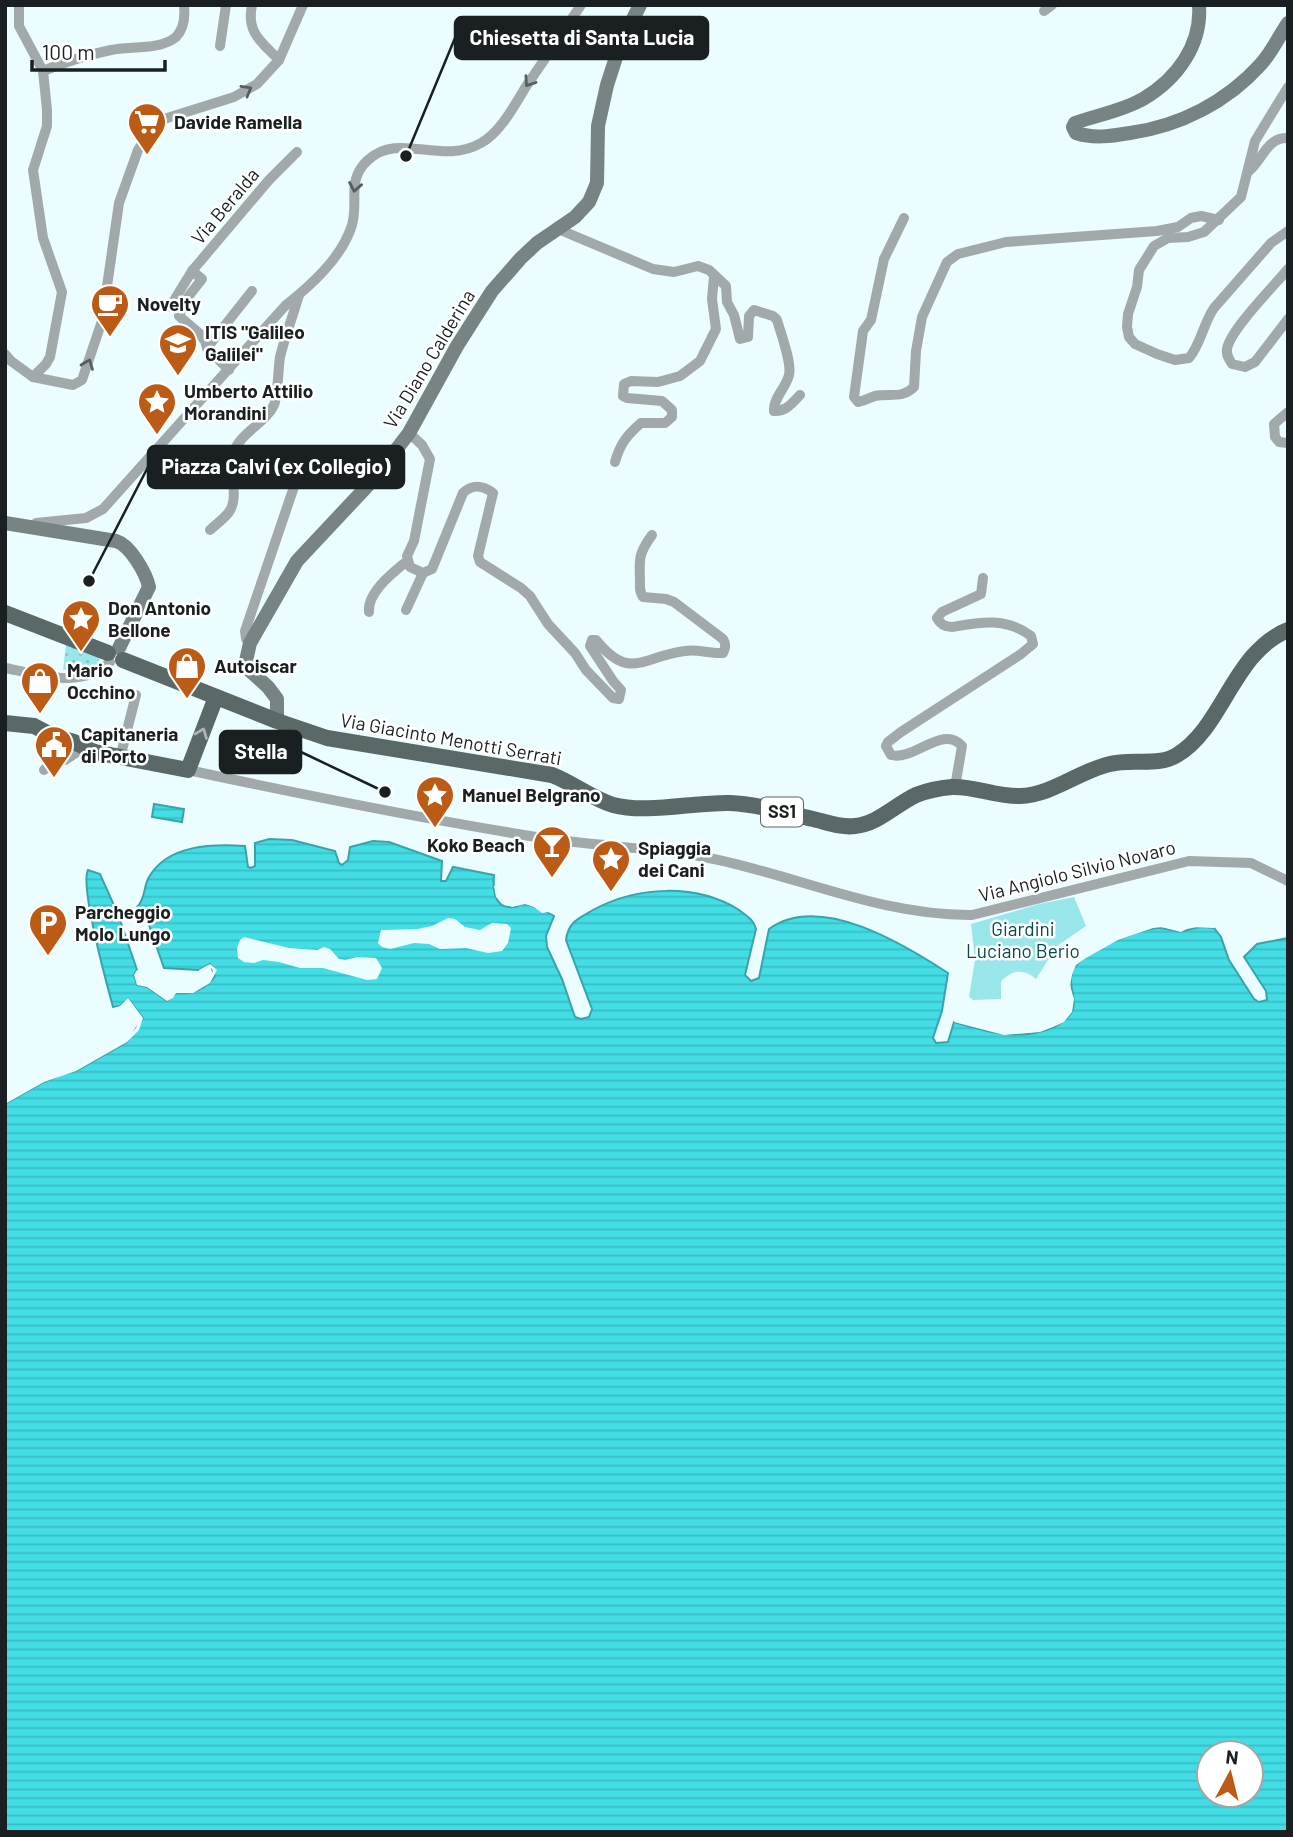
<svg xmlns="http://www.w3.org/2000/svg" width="1293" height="1837" font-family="Barlow,sans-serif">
<defs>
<pattern id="grass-dots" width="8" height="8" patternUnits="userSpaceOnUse" patternTransform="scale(1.75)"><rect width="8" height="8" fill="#99e7eb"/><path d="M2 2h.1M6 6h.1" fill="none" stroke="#83c6c9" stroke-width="1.8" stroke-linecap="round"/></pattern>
<pattern id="water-rules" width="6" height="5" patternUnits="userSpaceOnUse" patternTransform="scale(1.75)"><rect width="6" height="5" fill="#43dde5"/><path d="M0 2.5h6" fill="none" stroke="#3abdc4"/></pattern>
</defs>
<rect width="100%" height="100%" fill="#ebfdfe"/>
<!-- grass -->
<path fill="url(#grass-dots)" d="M66 645 96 654 101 662 96 665 63 670Z"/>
<!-- park -->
<path fill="#99e7eb" d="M1074 897 1086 926 1057 946 1036 979C1024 968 1011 970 1001 982V999L973 1000 969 997 975 960 971 924 1039 904Z"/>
<!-- water -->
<g fill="url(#water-rules)" stroke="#37a4aa" stroke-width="2" fill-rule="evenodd">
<path d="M154 804 184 809 182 822 152 817Z"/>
<path d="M269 839 292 840 335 851 339 863 342 865 348 860 350 847 373 841 389 842 442 861 441 881H446L453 867 494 875C493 888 493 909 513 907 524 906 513 904 524 904 530 904 550 913 554 916L546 936 547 947 562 979 575 1017 581 1019 589 1017 592 1009 566 940C568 922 579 918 593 910 637 886 696 883 739 910 747 916 754 920 756 929L745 975 751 981 759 978 769 929C820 892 905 945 948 973L942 1011 933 1038 936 1043 948 1042 954 1022C988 1032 1020 1042 1054 1027 1062 1023 1070 1018 1073 1009 1077 994 1065 982 1075 967 1088 949 1135 931 1157 928 1166 927 1174 933 1183 931 1196 928 1200 926 1214 928L1221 937 1229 960 1254 999 1259 1002 1267 1000 1266 991 1244 957 1257 944 1288 938V1832H5V1104L44 1082 63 1074 76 1071 127 1042 143 1018 128 999 120 1006 113 1007C107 985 80 886 88 870L100 874 118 914 137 970 134 975 137 985 147 987 167 1001 176 993C191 995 207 989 215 976L210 964 199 970 164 968 149 925 137 907C146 898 143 887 149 877 168 844 213 844 245 846L248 867 251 868 255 866V843ZM1209 1753H1251V1795H1209Z"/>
</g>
<!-- pier -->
<g fill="#ebfdfe">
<path d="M494 886H496L498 897 506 902 512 904 526 901 536 903 543 909 554 911 558 916 548 912 542 913 534 907 525 904 512 907 508 905 496 897Z"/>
<path d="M448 918 455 919 465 927 480 930 492 923 507 924 511 928 508 943 502 951 488 953 466 948 440 949 429 944 414 943 390 949 382 947 378 943 381 930 417 929 432 926Z"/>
<path d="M1197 923 1217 926 1214 928 1190 927 1181 932 1162 927 1153 928 1118 940 1086 958 1076 965 1072 975 1070 986 1074 999 1072 1012 1064 1022 1053 1027 1040 1032 1004 1035 954 1022 955 1018 993 1030 1015 1032 1040 1029 1051 1024 1061 1019 1069 1010 1071 999 1067 986 1068 974 1074 963 1084 955 1116 936 1152 925 1162 924 1181 928Z"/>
<path d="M244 937 289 948 317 950 324 947 330 949 339 959 345 960 358 957 376 958 382 968 377 979 367 980 323 968H300L279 962 263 960 254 963 244 962 238 958 237 948 240 940Z"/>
<path d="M210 964 217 970 210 983 193 993H176L173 998 167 1001 147 987 137 985 134 975 137 970 141 971 137 976 139 982 149 984 167 997 174 990 192 989 208 981 213 971 211 968 199 973V970Z"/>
<path d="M128 998 143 1018 139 1030 127 1042 76 1071 44 1082 5 1104V1100L27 1087 62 1070 74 1068 125 1039 136 1028 139 1019 128 1003 121 1010 111 1009 120 1006Z"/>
</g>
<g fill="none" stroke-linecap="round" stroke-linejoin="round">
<!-- street -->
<g stroke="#a2a9aa" stroke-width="10">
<path d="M252 5C246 33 262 42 279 60"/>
<path d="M1044 11 1052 5"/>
<path d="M220 46 226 5"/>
<path d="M43 71C65 62 87 55 111 50 130 46 161 50 176 37 184 29 185 15 184 5"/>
<path d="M1288 87 1255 141 1241 197 1204 232 1188 237 1168 238 1154 246 1139 270 1137 287 1128 314 1127 327 1129 337 1135 344 1157 354 1175 360 1189 358C1201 344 1203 324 1214 308L1271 243 1288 231"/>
<path d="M1249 171C1263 159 1267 137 1288 138"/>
<path d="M904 218 884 259 871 320 863 331 854 397 858 402C864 401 869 398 875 396 890 393 902 399 914 387L916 351 922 317 947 262 958 254 1006 242 1157 231 1178 227 1191 218 1201 216 1219 220"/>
<path d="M558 229 653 269 674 272 698 266 709 270 726 286 727 302 734 315 740 339 748 337 749 316 754 310 773 316 777 320C781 334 792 363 789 375 786 388 773 398 774 411 786 412 792 403 800 395"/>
<path d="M1288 269C1274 286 1230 330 1227 349 1226 355 1229 359 1232 364L1245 367 1255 362 1288 319"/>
<path d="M192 271 202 279 184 302 179 316 199 333 205 341 207 348 229 370"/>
<path d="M170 307 192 271 269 180 297 152"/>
<path d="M207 348 252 291"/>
<path d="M5 354 11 361 33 377 46 364 50 357 62 292 43 238 33 170 47 126V110L43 71 19 26V5"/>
<path d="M33 377 73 385 82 380 102 321 119 203 138 150 149 133 164 119 234 97 257 84 279 60 303 5"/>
<path d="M1288 412 1274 424 1275 437 1279 442 1288 443"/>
<path d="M409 433 422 445 430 459 414 541 407 556 410 567 423 573 432 569 463 493C473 484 482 485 493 493L478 556 480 562 521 588 530 596 548 624 575 653 586 670 613 698 619 699 621 690 613 681 590 646 592 640H596C630 682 643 656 685 651 698 649 710 654 723 653 726 647 726 644 723 639L674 602 666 599 643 597C639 591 640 587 640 580 639 558 639 553 652 535"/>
<path d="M615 462C620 444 627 435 641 423H665L672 417V410L662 401 627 398 623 396 624 384 631 381 658 382 680 376 700 361 716 329 712 299 714 277"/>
<path d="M36 523 86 518 103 509 285 306C310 286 342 258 352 225 359 200 346 180 368 160 399 131 441 166 481 143 501 132 515 104 527 85 545 59 563 32 581 5"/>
<path d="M210 530C216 524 224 519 229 512 240 497 228 472 233 454 240 432 265 424 274 405 278 396 278 369 280 357 285 336 293 316 299 295"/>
<path d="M406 610 423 573"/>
<path d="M369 612C367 592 394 572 407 561"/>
<path d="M250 643 246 639 245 631 297 478"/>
<path d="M5 668C39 674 81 690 110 662"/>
<path d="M53 736 51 752 53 761"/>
<path d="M120 758 136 695"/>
<path d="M53 761 65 760 85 747"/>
<path d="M44 770 53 761"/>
<path d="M188 770C304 795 420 818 536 837 592 846 649 847 704 857 794 874 879 916 972 915L1189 861 1251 863 1288 881"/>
<path d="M955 787 962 746C943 724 914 761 891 755L886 746 888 742 901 732 1021 654 1033 644 1031 636C1006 617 981 622 952 627 945 627 940 624 937 618L942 612 981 594 983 578"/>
</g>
<!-- secondary -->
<g stroke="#788383" stroke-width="14">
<path d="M1199 5C1202 45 1177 79 1143 99 1122 111 1097 115 1075 123L1073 127 1076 133C1094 139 1112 136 1130 133 1180 126 1227 102 1261 64 1272 52 1279 36 1288 23"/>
<path d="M5 523 116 541C130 545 146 573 149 587L119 648"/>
<path d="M277 721V699L268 687 248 669 246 661 250 643 297 561 372 481 409 433 457 346 492 291 521 258 537 243 575 217 589 202 597 183 598 126 607 85 620 45 640 5"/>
</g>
<!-- primary -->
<g stroke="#5a6868" stroke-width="16">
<path d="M5 613 108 653"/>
<path d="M123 660 277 721 327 738 552 775C573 783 591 798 613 805 646 814 695 802 730 803 758 804 786 813 813 819 826 822 841 828 855 826 878 824 895 805 916 795 926 791 940 788 952 787 975 786 997 797 1020 796 1052 795 1079 771 1110 764 1132 758 1157 767 1177 755 1223 728 1233 652 1288 630"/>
<path d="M5 723 34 726 53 736 74 742 95 752 188 770 216 697"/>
</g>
</g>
<!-- one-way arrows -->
<defs><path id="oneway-chevron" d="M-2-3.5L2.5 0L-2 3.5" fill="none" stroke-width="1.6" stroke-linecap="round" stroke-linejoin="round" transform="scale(1.75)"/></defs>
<g stroke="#575e5f">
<use href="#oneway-chevron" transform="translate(529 82) rotate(124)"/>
<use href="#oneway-chevron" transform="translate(247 90) rotate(-30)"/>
<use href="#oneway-chevron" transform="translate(355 187) rotate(100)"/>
<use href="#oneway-chevron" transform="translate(88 364) rotate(-69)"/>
</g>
<use stroke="#acb4b4" href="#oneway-chevron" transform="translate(202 733) rotate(-69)"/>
<!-- icons -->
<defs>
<symbol id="supermarket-pin" viewBox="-11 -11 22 30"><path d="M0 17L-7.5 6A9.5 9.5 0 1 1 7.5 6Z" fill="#bb5b16" stroke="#fff"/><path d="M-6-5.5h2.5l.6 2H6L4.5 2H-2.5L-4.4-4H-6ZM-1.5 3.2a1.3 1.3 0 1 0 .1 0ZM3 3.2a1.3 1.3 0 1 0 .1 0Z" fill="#fff"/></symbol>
<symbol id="cafe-pin" viewBox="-11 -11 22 30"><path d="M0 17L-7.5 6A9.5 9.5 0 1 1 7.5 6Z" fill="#bb5b16" stroke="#fff"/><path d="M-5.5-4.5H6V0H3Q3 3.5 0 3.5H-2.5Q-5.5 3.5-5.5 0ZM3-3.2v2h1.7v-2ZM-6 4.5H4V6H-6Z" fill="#fff"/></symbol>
<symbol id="school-pin" viewBox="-11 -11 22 30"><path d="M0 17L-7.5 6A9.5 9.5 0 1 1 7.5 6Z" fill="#bb5b16" stroke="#fff"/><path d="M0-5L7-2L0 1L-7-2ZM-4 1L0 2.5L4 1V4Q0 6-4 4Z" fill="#fff"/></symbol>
<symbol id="sight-pin" viewBox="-11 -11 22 30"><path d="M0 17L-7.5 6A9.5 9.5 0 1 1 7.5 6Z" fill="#bb5b16" stroke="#fff"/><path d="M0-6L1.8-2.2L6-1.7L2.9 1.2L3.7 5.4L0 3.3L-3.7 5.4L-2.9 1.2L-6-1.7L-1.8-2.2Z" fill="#fff"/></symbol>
<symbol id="shop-pin" viewBox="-11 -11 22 30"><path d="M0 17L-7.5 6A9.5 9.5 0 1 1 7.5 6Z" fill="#bb5b16" stroke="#fff"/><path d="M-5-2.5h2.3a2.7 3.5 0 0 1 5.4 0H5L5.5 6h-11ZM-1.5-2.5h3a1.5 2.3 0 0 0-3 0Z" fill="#fff"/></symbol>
<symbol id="civic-pin" viewBox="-11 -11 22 30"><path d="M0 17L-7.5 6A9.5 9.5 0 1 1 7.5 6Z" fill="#bb5b16" stroke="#fff"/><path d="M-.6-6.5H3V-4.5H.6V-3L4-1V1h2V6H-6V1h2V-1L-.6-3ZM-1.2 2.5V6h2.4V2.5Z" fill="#fff"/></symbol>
<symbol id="bar-pin" viewBox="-11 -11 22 30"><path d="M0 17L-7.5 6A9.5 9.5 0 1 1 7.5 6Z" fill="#bb5b16" stroke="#fff"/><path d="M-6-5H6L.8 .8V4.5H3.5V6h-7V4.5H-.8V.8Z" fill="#fff"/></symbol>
<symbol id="parking-pin" viewBox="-11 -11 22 30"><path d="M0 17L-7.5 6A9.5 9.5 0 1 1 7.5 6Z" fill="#bb5b16" stroke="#fff"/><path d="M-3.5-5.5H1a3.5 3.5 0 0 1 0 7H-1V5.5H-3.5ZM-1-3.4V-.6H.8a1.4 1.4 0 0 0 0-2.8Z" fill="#fff"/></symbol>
</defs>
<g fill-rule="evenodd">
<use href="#supermarket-pin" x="125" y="100" width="44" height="60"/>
<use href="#cafe-pin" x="88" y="282" width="44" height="60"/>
<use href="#school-pin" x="156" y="321" width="44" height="60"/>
<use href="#sight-pin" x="135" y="380" width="44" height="60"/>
<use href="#sight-pin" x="59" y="597" width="44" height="60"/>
<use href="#shop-pin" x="165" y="644" width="44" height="60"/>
<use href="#shop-pin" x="18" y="659" width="44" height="60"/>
<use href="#civic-pin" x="32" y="723" width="44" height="60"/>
<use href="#sight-pin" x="413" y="773" width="44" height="60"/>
<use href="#bar-pin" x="530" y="823" width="44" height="60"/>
<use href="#sight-pin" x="589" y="837" width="44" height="60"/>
<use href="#parking-pin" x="26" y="901" width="44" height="60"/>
</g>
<g text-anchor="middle" stroke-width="5" stroke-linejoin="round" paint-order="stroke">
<!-- shield labels -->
<rect fill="#fff" stroke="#5f6364" stroke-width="2" x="761" y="797.5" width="42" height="29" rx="5"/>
<g font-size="18" font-weight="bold" fill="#1a2021">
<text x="782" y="818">SS1</text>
</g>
<!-- poi labels -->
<g font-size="19" font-weight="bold" fill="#1a2021" stroke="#fff" text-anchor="start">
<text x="174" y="129">Davide Ramella</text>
<text x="137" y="311">Novelty</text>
<text x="205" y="339">ITIS "Galileo<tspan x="205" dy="22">Galilei"</tspan></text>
<text x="184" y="398">Umberto Attilio<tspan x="184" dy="22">Morandini</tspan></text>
<text x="108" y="615">Don Antonio<tspan x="108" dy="22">Bellone</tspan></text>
<text x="214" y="673">Autoiscar</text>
<text x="67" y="677">Mario<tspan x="67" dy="22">Occhino</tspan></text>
<text x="81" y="741">Capitaneria<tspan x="81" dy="22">di Porto</tspan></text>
<text x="462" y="802">Manuel Belgrano</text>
<text x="525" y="852" text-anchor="end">Koko Beach</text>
<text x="638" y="855">Spiaggia<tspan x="638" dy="22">dei Cani</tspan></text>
<text x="75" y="919">Parcheggio<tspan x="75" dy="22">Molo Lungo</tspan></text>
</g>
<!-- street labels -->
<g font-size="19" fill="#1a2021" stroke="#fff">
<text transform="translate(225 206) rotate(-50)" y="7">Via Beralda</text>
<text transform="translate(429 359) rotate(-59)" y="7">Via Diano Calderina</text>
<text transform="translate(451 739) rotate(10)" y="7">Via Giacinto Menotti Serrati</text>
<text transform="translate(1077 871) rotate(-14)" y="7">Via Angiolo Silvio Novaro</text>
</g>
<!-- park labels -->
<g font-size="19" fill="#034a4d" stroke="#fff">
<text x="1023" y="936">Giardini<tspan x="1023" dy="22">Luciano Berio</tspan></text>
</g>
</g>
<!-- callouts -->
<path fill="none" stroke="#1a2021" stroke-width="2.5" d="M406 156L455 38M89 581L148 467M385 792L301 752"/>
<g fill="#1a2021" stroke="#fff" stroke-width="2.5">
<circle cx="406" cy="156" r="7"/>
<circle cx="89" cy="581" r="7"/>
<circle cx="385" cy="792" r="7"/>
</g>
<g fill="#1a2021" stroke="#1a2021" stroke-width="2.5">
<rect x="455" y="17" width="253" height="42" rx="7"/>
<rect x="148" y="446" width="256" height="42" rx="7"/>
<rect x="220" y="731" width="81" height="42" rx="7"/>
</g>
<g font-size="21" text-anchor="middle" font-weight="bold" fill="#fff">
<text x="582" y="45">Chiesetta di Santa Lucia</text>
<text x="276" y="474">Piazza Calvi (ex Collegio)</text>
<text x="261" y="759">Stella</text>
</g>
<!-- border -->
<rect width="1293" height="1837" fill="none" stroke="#1a2021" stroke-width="14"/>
<!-- north arrow -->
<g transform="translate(1230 1774) rotate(7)"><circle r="33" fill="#ffffff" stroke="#a3a6a6" stroke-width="2"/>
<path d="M0-5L12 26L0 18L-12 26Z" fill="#bb5b16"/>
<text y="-10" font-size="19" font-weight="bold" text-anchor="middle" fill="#1a2021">N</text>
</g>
<!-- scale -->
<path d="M32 60v10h133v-10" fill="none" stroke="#1a2021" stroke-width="3.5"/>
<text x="42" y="60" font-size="21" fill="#1a2021" stroke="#ffffff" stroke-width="5" paint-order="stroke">100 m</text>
</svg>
